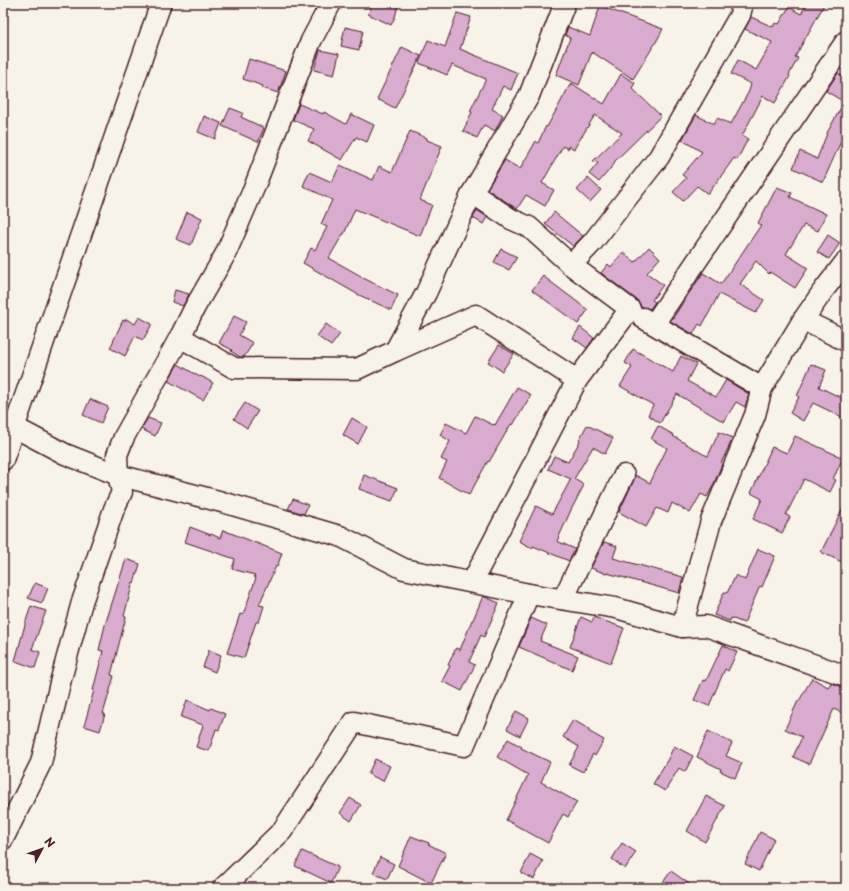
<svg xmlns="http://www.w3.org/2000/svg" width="849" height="891" font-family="'Playpen Sans',sans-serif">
<rect width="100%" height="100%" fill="#f7f3e8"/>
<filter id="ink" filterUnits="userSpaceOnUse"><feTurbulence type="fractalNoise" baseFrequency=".025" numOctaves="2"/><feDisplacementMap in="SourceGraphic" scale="8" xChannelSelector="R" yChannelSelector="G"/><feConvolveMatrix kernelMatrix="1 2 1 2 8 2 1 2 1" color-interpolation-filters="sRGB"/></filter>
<g filter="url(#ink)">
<!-- building -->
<g fill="#d9abce" stroke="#4a1f2b">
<path d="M373 3H390L398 6 395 17 391 25 368 14Z"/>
<path d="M807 3H825L795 57 798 58 789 75 790 76 775 103 763 96 742 136 748 139 737 160 734 158 708 194 697 186 683 201 673 192 686 178 682 175 702 152 682 140 696 115 714 124 717 118 731 124 749 91 751 84 731 74 738 60 756 70 772 42 745 29 751 17 773 27 775 23 779 24 789 7 801 14Z"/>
<path d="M600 6 663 29 656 42 633 79 592 52 579 85 556 75 570 38 565 35 568 27 590 36Z"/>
<path d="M457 13 471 17 460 49 518 73 511 90 503 86 492 109 503 115 495 131 484 125 477 138 463 131 472 112 470 111 486 79 452 65 447 75 419 63 428 40 445 47Z"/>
<path d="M345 27 363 31 359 50 341 46Z"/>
<path d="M402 47 421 56 395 108 377 99Z"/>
<path d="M320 50 339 54 334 75 314 70Z"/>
<path d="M249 59 286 71 278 93 262 88 263 86 243 79Z"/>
<path d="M838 73 846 78V141L842 139 823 182 793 168 800 151 817 159 828 131 844 102 826 91Z"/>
<path d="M621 74 635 83 632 88 661 116 614 162 615 163 599 182 589 174 598 163 593 161 622 133 595 115 574 149 569 146 568 149 563 146 542 183 554 190 545 206 526 195 517 209 487 189 505 160 520 169 536 141 538 143 546 126 547 127 571 83 604 104Z"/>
<path d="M299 104 323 114 324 112 346 124 351 114 374 125 367 142 356 137 342 160 308 141 314 129 293 120Z"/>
<path d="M230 108 243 113 241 117 264 128 258 142 222 126Z"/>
<path d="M204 116 221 123 215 139 198 132Z"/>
<path d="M410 131 427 138V140L442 146 420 200 432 205 420 236 355 209 344 234H343L329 258 361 276V277L398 295 391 310 357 294 303 263 311 248 315 250 327 227 321 224 332 200 303 186 309 172 332 182 340 165 373 180 379 166 392 172Z"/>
<path d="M588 178 601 190 590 202 577 190Z"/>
<path d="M777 187 792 193 790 197 826 214 818 231 804 225 786 254 808 268 795 288 770 272 769 274 756 261 740 284 764 300 756 313 719 294 702 326 699 324 693 334 670 321 672 317 673 318 683 302 703 273 721 284 761 225 758 223Z"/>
<path d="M477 210 487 217 483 224 473 218Z"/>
<path d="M187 212 202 218 191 245 176 239Z"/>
<path d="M554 212 583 236 573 246 545 224Z"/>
<path d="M828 235 840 243 829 259 817 252Z"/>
<path d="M649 247 660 258 647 273 663 285 652 300 655 302 650 309 643 307H641L640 304 637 300 601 273 608 264 611 267 623 252 635 262Z"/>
<path d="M501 249 517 257 509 270 494 262Z"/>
<path d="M543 276 588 310 578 324 532 290Z"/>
<path d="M175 290 189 294 183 306 172 302Z"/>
<path d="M234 316 246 322 239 335 253 343 244 357H240L231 351 232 350 219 343Z"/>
<path d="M139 317 152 324 143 340 135 336 125 356 110 348 123 320 125 321 126 319 135 324Z"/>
<path d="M326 324 340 334 331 346 317 336Z"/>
<path d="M580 327 594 338 587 348 573 338Z"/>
<path d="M499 345 514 354 502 371 488 362Z"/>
<path d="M633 349 673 372 681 356 696 364 687 381 716 397 726 380 749 394 745 407 736 402 724 422 677 394 660 423 648 415 653 405 620 386 632 367 625 363Z"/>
<path d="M178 364 200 377 201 376 213 383 203 400 168 381Z"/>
<path d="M811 364 826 370 819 387 846 400V419L813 403 803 421 790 413 799 397 797 396Z"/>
<path d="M517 387 531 395 513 425 511 424 489 462 488 461 469 495 439 478 447 462 441 459 450 441 440 435 446 423 466 433 475 416 493 425 494 424 495 425Z"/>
<path d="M90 399 108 407 101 423 83 415Z"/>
<path d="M245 403 258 411 247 428 234 419Z"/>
<path d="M148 418 161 423 155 436 141 429Z"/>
<path d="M352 418 367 427 358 444 343 435Z"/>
<path d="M587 425 613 438 605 454 593 447 574 479 584 485 571 510 557 541 575 549 569 561 533 546 532 548 519 541 536 506 552 514 571 479 548 469 554 456 568 462 580 441 579 440Z"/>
<path d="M658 426 674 435 673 436 703 454 708 456 719 432 733 438 721 463 722 464 713 486 707 497 701 494 690 513 672 503 668 513 657 508 646 527 619 512 634 480 635 475 650 483 667 448 651 439Z"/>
<path d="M795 436 843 458 833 479 836 480 830 492 804 479 786 515 790 517 782 533 753 519 762 499 751 493 772 447 787 453Z"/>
<path d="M364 475 398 488 392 501 359 489Z"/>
<path d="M293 499 308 505 304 514 288 509Z"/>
<path d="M846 502V564L821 552Z"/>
<path d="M190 527 211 535V534L220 538 223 530 282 553 277 567 276 566 259 605 264 606 259 622H256L244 658 227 653 240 614 243 615 256 578 254 577 255 575 232 569 235 559 185 542Z"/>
<path d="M604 542 617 546 613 558 683 577 679 593 607 573V574L591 568Z"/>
<path d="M758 549 775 556 770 568 762 587 760 586 744 623 731 618 730 621 714 615 724 592 727 593 736 575 745 580Z"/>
<path d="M126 559 140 564 134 583 133 582 124 616 126 617 111 675 114 676 103 714H105L100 731 84 726 94 690H93L103 651 99 650 105 625Z"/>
<path d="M35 583 48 588 42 603 28 598Z"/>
<path d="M483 596 499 603 484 637 481 635 469 662 475 665 462 691 442 681 450 666 448 665 456 648 460 650 472 620H473Z"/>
<path d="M31 606 46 611 32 649 40 652 35 668 15 661 26 621Z"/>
<path d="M581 617 592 622 594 617 624 628 611 663 570 647Z"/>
<path d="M531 618 547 625 540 641 578 656 572 670 519 647Z"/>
<path d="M723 645 737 652 728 671 725 669 709 706 694 700 703 680 706 681Z"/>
<path d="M209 650 221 655 215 672 203 667Z"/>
<path d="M812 678 828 687 831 683 846 688V715L834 709 809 764 793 757 802 737 785 729 798 701H799Z"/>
<path d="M187 700 210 710 211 708 225 714 219 730 216 729 209 751 196 747 203 725 181 717Z"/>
<path d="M516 711 529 718 520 736 507 729Z"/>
<path d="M573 720 589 729 588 731 604 740 595 756 593 754 583 772 569 765 579 747 563 737Z"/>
<path d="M708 731 732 743 726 756 742 763 735 778 720 771 721 769 697 757Z"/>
<path d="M508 739 522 747 521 748 550 762 541 782 577 802 568 817 563 814 548 843 506 820 528 775 497 757Z"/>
<path d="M674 746 693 756 685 772 679 768 665 791 653 784 668 759Z"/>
<path d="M375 759 390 766 383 781 368 774Z"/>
<path d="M706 796 725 806 705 842 687 831Z"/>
<path d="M350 798 361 805 351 821 340 813Z"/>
<path d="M760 832 774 839 759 871 745 864Z"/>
<path d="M411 836 429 843 428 844 446 853 431 883 398 866Z"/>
<path d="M622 843 636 852 625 869 612 859Z"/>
<path d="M302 851 338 867 331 883 295 866Z"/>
<path d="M530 854 543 861 534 879 521 873Z"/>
<path d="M380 857 394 864 387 879 373 873Z"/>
<path d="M671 871 695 888H659Z"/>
</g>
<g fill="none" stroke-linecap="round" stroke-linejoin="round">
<defs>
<g id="street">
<path d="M331 3 311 41 254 188 225 255 195 307 180 337 124 437 117 455 118 475 222 502 340 536 404 569 529 594 616 608 682 627 706 626 846 676"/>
<path d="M571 265 592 243 659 157 740 15 743 3"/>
<path d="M643 318 762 388"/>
<path d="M803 320 846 341"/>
<path d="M654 324 846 41"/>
<path d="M180 337 234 368 357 369 395 351 476 315 577 380 630 309 571 265 529 227 511 219 472 193"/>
<path d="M395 351 426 293 472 193 529 96 565 3"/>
<path d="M3 460 161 3"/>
<path d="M472 582 577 380"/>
<path d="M563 599 624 475"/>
<path d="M682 627 711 521 755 415 762 388 803 320 823 291 846 261"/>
<path d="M3 839 41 763 61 679 82 602 114 509 122 492 118 475 65 454 14 427"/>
<path d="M223 888 282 831 354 722 464 746 529 594"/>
</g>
</defs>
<!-- street casing -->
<use href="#street" stroke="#4a1f2b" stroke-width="23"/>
<!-- street -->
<use href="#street" stroke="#f7f3e8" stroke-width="20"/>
</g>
</g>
<!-- margin -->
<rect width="849" height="891" fill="none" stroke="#f7f3e8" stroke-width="16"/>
<rect x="8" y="8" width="833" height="875" fill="none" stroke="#4a1f2b" stroke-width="1.5" filter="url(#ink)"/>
<!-- north arrow -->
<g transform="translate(42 849) rotate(49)" stroke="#f7f3e8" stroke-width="3" paint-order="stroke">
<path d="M0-3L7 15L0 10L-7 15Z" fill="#4a1f2b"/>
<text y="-6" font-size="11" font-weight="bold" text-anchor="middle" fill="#4a1f2b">N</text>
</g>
</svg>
